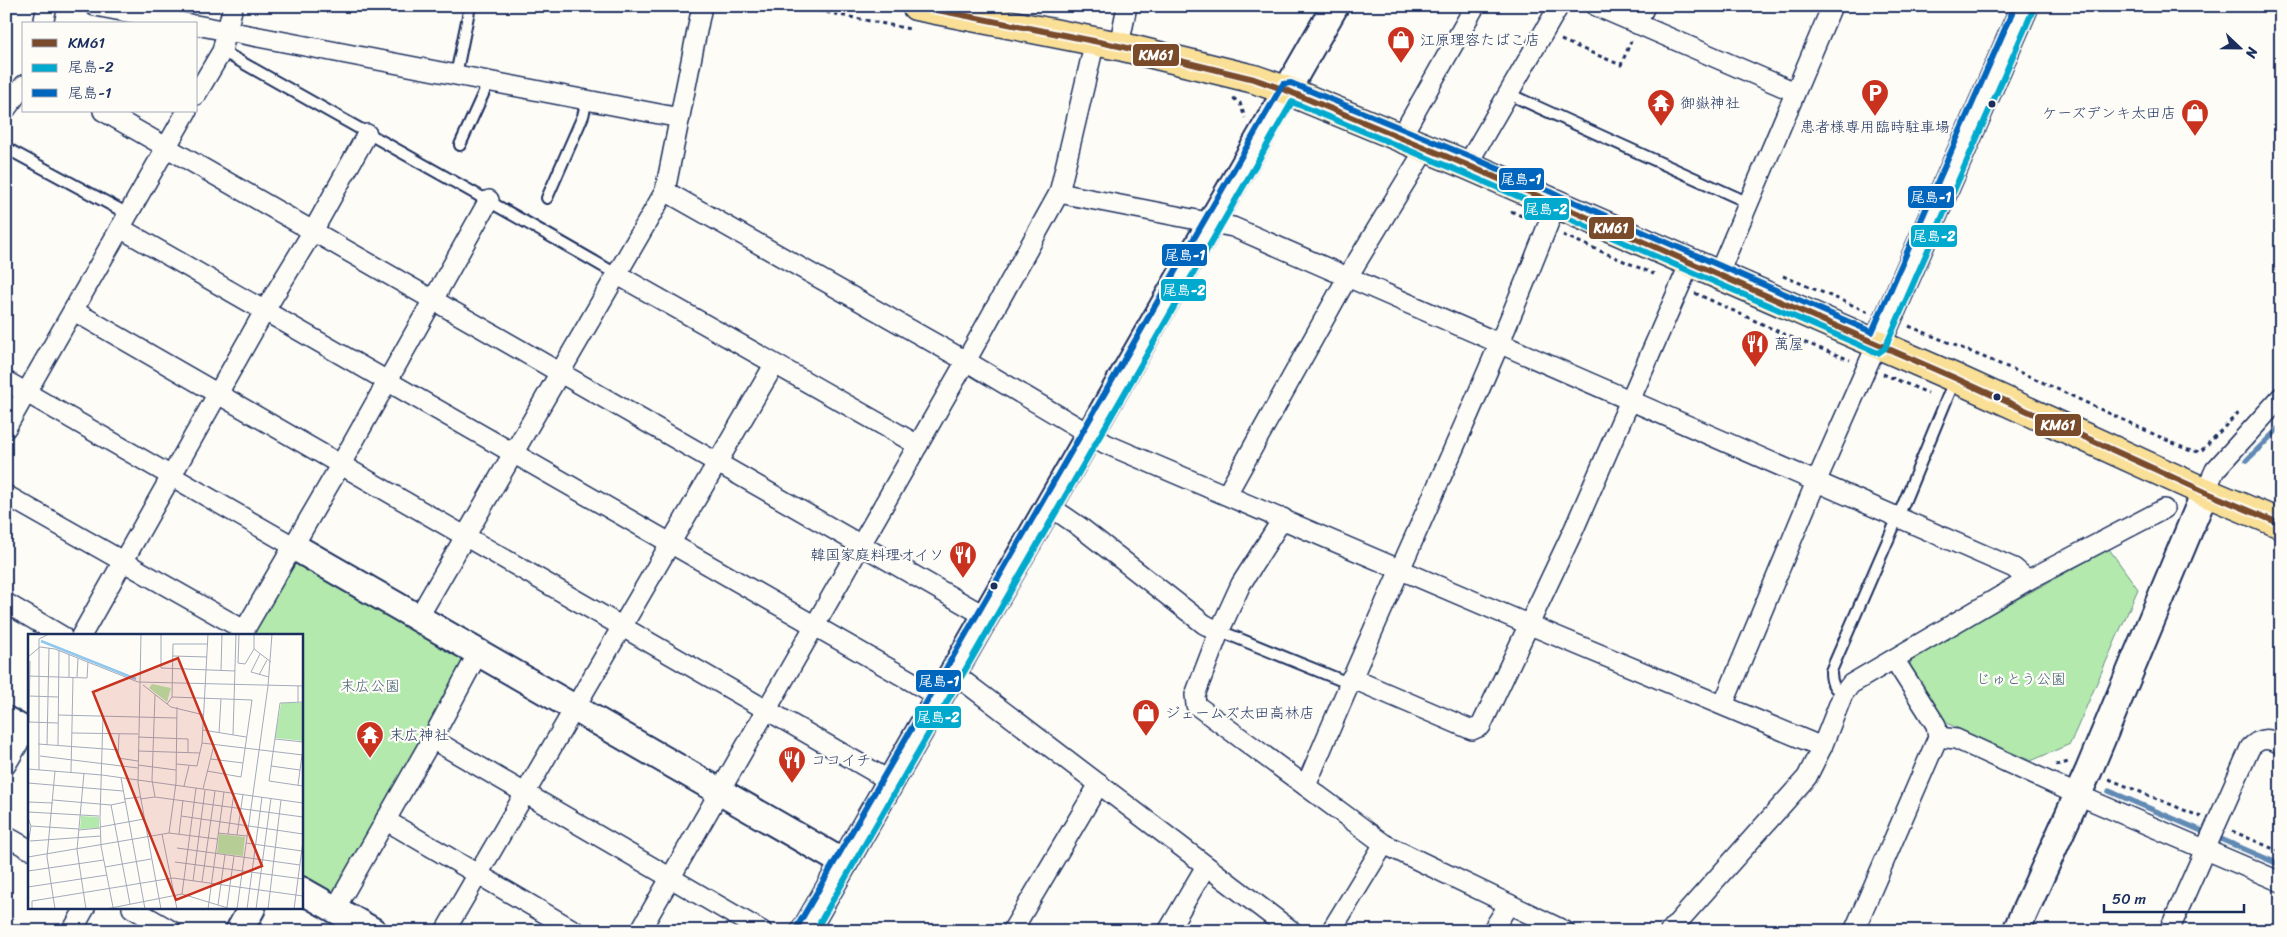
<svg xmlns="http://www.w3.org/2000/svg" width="2287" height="937" font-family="Sriracha,'Klee One',sans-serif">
<rect width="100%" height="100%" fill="#fdfcf7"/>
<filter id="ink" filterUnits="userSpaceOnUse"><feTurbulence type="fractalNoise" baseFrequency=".02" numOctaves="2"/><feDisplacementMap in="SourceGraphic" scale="10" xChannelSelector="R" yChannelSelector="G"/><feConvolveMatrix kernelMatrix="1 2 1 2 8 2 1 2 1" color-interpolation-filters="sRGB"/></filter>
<g filter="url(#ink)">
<!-- green -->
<g fill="#b3e9ac" stroke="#678c85">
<path d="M2109 549 2138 589 2070 744 2031 761 1944 722 1910 665 1912 657Z"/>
<path d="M294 563 464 659 335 894 301 874V636H252Z"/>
</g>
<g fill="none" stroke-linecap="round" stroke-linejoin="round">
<!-- stream -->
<g stroke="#618ab4" stroke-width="5.5">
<path d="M2247 460 2281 426"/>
<path d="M2109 791 2281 865"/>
</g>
<defs>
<g id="lane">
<path d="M222 51C353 126 486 198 616 274"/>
<path d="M456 75 470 6"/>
<path d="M1509 94 1749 203"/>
<path d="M460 145 484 92 486 81"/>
<path d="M6 148 128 214"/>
<path d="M547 198 583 116 587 100"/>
<path d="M1219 632 1230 635 1348 683"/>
<path d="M1843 694C1833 688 1831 682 1831 671L1898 517 1955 379"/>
</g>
<g id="street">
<path d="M95 6 190 24"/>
<path d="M1596 6 1795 92"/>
<path d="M43 24 47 6"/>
<path d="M1637 24 1645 6"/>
<path d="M196 25 680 118"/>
<path d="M1119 46 1127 6"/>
<path d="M196 95 222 51 233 6"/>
<path d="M6 109 24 85"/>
<path d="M103 111 985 616"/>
<path d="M1401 137 1475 6"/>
<path d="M1467 165 1559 6"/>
<path d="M665 191 966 361 1106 444 1530 625 1822 747"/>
<path d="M1059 193 1233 227 2014 568 2028 580"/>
<path d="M120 228 939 697"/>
<path d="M616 274 918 445"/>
<path d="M1718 275 1832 6"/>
<path d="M74 311 890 781"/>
<path d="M6 381 293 546"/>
<path d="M6 428 187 111"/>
<path d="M2205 492 2215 470 2281 397"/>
<path d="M1227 494 1347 278 1426 148"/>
<path d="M6 495 244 630"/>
<path d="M1048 505 1080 527 1204 624 1219 632"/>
<path d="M1283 518 1241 584 1219 632 1195 695 1196 705 1384 844 1565 931"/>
<path d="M6 603 62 636"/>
<path d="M418 618 665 191 702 6"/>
<path d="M81 636 265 310 313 231 367 134"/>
<path d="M241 636 341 464 489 200"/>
<path d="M953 673 1292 931"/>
<path d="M1351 678 1472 730 1481 726 1574 529 1690 263"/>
<path d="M1723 705 1816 482 1877 344"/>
<path d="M1938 737 1956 739 2078 795 2281 882"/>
<path d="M432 739 762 931"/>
<path d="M6 765 29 726"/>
<path d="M1306 786C1387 591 1480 401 1556 204"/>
<path d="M385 820 575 931"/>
<path d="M6 836 29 849"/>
<path d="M132 908 172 931"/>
<path d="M335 909 432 739 478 653"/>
<path d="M72 931 85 908"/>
<path d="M445 931 774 365"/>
<path d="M640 931 966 361 1059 193 1095 41"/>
<path d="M1012 931 1099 784"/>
<path d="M1168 931 1206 866"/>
<path d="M1331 931 1384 844"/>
<path d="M1492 931 1509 904"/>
<path d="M1670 931 1807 777 1822 747 1843 694 1851 684 2028 580 2164 509"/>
<path d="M1854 931 1938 737 1936 725 1894 659"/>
<path d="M2169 931 2250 748C2260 737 2268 738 2281 744"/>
</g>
<g id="secondary">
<path d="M1877 344 2025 6"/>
<path d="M293 546 844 863"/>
<path d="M6 720 29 733"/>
<path d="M301 890 373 931"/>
<path d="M239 931 252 908"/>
<path d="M805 931 1335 6"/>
<path d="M2016 931 2089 770 2205 492"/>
</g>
<path id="highway" d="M916 6 1119 46 1254 79 1288 91 1467 165 1955 378 2205 492 2281 524"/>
</defs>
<!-- lane casing -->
<use href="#lane" stroke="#1b2f5e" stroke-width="14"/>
<!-- street casing -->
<use href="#street" stroke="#1b2f5e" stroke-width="22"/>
<!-- secondary casing -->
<use href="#secondary" stroke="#1b2f5e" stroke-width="30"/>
<!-- highway casing -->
<use href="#highway" stroke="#1b2f5e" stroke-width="31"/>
<!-- path -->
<g stroke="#1b2f5e" stroke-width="3" stroke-dasharray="4 4" stroke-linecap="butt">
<path d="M795 6 910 29"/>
<path d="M1561 40 1621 65 1631 41"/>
<path d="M1233 98 1240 103 1245 118"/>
<path d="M1511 211 1530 220"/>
<path d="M1563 235 1654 274"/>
<path d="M1783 276 1869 312"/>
<path d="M1695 293 1788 336 1850 360"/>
<path d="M1909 326 2031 377 2188 450 2200 452 2239 412"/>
<path d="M1883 374 1928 393"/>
<path d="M2056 765 2069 762"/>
<path d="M2109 779 2201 817"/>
<path d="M2232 831 2281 852"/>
</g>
<!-- lane -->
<use href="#lane" stroke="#fdfcf7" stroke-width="10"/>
<!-- street -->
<use href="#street" stroke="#fdfcf7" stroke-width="19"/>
<!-- secondary -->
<use href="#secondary" stroke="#fdfcf7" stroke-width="26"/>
<!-- highway -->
<use href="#highway" stroke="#fadf96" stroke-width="28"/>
<defs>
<path id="bus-1" d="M917 6 1119 46 1254 79 1288 91 1467 165 1955 378 2205 492 2281 524"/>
<path id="bus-2" d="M815 931 1292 102 1464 173 1878 353 1885 348 2033 10"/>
<path id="bus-3" d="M797 927 1283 84 1291 83 1471 157 1872 332 2015 6"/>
</defs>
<!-- bus-1 casing -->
<use href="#bus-1" stroke="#fdfcf7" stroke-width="10"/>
<!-- bus-2 casing -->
<use href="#bus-2" stroke="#fdfcf7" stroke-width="10"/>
<!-- bus-3 casing -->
<use href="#bus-3" stroke="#fdfcf7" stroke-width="10"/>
<!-- bus-1 -->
<use href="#bus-1" stroke="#7a4b2a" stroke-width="6"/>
<!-- bus-2 -->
<use href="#bus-2" stroke="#00a9ce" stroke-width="6"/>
<!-- bus-3 -->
<use href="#bus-3" stroke="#0065bd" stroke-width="6"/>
</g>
</g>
<!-- icons -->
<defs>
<symbol id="shop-pin" viewBox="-11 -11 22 30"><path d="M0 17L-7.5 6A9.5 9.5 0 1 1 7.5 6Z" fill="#c8321e" stroke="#fdfcf7"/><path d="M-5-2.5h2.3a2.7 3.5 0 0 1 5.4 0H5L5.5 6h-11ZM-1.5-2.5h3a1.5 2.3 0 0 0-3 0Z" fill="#fff"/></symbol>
<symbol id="parking-pin" viewBox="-11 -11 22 30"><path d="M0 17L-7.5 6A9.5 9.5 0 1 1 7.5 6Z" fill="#c8321e" stroke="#fdfcf7"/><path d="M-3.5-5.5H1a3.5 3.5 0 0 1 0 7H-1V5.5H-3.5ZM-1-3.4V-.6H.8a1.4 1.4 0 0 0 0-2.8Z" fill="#fff"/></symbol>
<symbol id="temple-pin" viewBox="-11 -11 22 30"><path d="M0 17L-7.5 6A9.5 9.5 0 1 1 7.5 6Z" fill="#c8321e" stroke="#fdfcf7"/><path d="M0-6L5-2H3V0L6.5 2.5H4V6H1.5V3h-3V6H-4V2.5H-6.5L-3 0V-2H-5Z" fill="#fff"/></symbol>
<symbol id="restaurant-pin" viewBox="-11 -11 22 30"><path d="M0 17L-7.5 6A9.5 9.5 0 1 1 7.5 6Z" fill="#c8321e" stroke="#fdfcf7"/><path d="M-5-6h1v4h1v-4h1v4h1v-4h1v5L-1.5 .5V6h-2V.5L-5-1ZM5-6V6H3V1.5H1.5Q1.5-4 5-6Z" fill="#fff"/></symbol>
</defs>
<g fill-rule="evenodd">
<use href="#shop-pin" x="1385" y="24" width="32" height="43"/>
<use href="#parking-pin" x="1859" y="77" width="32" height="43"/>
<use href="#temple-pin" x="1645" y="87" width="32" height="43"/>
<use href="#shop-pin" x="2179" y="97" width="32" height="43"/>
<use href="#restaurant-pin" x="1739" y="328" width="32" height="43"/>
<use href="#restaurant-pin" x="947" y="539" width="32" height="43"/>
<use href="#shop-pin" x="1130" y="697" width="32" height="43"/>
<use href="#temple-pin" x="354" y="719" width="32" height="43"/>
<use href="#restaurant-pin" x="776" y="744" width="32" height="43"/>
</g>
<!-- markers -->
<g fill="#1b2f5e" stroke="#fdfcf7" stroke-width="2">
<circle cx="1992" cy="104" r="4.5"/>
<circle cx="1997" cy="397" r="4.5"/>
<circle cx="994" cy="586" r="4.5"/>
</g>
<g text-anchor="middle" stroke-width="4.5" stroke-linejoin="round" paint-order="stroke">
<!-- poi labels -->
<g font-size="15" fill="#1b2f5e" stroke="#fdfcf7" text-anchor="start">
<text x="1420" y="45">江原理容たばこ店</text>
<text x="1680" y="108">御嶽神社</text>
<text x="2176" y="118" text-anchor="end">ケーズデンキ太田店</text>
<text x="1875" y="132" text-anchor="middle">患者様専用臨時駐車場</text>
<text x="1774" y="349">萬屋</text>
<text x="944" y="560" text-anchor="end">韓国家庭料理オイソ</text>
<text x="1165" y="718">ジェームズ太田高林店</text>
<text x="389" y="740">末広神社</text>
<text x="811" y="765">ココイチ</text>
</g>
<!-- park labels -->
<g font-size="15" fill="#415e72" stroke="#fdfcf7">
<text x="2021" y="684">じゅとう公園</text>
<text x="370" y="691">末広公園</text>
</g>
</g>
<!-- overview -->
<g transform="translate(28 634)">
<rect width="275" height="275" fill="#fdfcf7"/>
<path d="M124 50 143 54 139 68 121 54ZM253 69H275V107L247 104ZM53 182 71 183V194L52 195ZM191 200 217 203 215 222 189 219Z" fill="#b3e9ac"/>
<path fill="none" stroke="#8fc7ee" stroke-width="2.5" d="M13 7 108 45"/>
<path fill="none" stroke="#a3aaba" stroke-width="1" d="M113 0 110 149 133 275M133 0V34L207 37M211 0 210 29 217 30 226 15V0M226 15 243 28M232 20 223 38 241 43M145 22 179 23M0 23 12 13 27 15 110 48 275 52M193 36 194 0M231 41 239 26M0 42 59 44 60 28M41 43V20M49 43 50 24M115 51 143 73 176 81M127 61 124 146 127 163M1 62 30 63M144 63 224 66 213 143 179 137M270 68V52M275 68 252 69 241 147 275 152M139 70 144 63 145 10H180M30 81 149 84M75 82 72 184 73 212 85 273M1 88 2 27M1 88 30 89M175 96 218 103M44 99 110 100M191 99 193 65M91 100 90 124 110 127M205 101 208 0M110 103 160 105V118M247 105 275 108M174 109 275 121M10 110 91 116M19 111 21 14M30 111 31 16M110 117 172 119M12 122 110 134M183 125 215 129M148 130 169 132 174 109 180 0M110 131 148 136M243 132 272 136M0 135 74 141 275 169M11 136V5L21 0M43 138 45 43M56 139 49 216 58 275M93 144 117 275M0 149 95 157M270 151 274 121M156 152 161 132M175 155 186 111M96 165 112 163M112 165 127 163 275 183M25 166 83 171 97 168M0 168 25 169M83 171 102 270M0 178 71 182M153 182 275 200M0 184 3 192 0 211M3 192 51 195M72 193 116 185M51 196 72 194M141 199 148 149 149 73M190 199 219 202M134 200 149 275M151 200 155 166M200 200 206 159M209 201 215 160M2 207 73 202M218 209 274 217M149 214 272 231M0 223 141 199 189 205M147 228 275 245M77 233 123 225M0 237 76 226M165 247 177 156M174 248 187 157M0 253 79 241M154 260 168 154M190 271 197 221M199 273 206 222M4 275V267L145 244 275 262M27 275 19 223 27 137M78 275 154 260 203 275M180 275 196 158M209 275 240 52 244 0M219 275 234 163M228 275 243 164M240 275 253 166M266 275 275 207"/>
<path fill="#c8321e" fill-opacity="0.15" stroke="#c8321e" stroke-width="2.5" d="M150 24 234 232 148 266 65 58Z"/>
<rect width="275" height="275" fill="none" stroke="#1b2f5e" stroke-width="2.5"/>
</g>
<g stroke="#fdfcf7" stroke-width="2">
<rect x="1132" y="43" width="48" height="24" rx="5" fill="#7a4b2a"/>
<rect x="1498" y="167" width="47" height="24" rx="5" fill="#0065bd"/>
<rect x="1907" y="185" width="48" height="24" rx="5" fill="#0065bd"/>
<rect x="1523" y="197" width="47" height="24" rx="5" fill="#00a9ce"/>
<rect x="1588" y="216" width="47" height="24" rx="5" fill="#7a4b2a"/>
<rect x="1910" y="224" width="48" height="24" rx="5" fill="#00a9ce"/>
<rect x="1161" y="243" width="47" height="24" rx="5" fill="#0065bd"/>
<rect x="1160" y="278" width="47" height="24" rx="5" fill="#00a9ce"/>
<rect x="2034" y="413" width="48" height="24" rx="5" fill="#7a4b2a"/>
<rect x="915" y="669" width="47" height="24" rx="5" fill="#0065bd"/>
<rect x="914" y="705" width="48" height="24" rx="5" fill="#00a9ce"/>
</g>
<g font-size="14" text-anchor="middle" font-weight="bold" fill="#fff">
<text x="1156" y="60">KM61</text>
<text x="1521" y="184">尾島-1</text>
<text x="1931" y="202">尾島-1</text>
<text x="1546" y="214">尾島-2</text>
<text x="1611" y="233">KM61</text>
<text x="1934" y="241">尾島-2</text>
<text x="1185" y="260">尾島-1</text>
<text x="1184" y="295">尾島-2</text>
<text x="2058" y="430">KM61</text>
<text x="939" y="686">尾島-1</text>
<text x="938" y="722">尾島-2</text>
</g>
<!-- margin -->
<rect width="2287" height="937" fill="none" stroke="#fdfcf7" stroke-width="25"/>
<rect x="12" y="12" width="2262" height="912" fill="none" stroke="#1b2f5e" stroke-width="2" filter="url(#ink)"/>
<!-- legend -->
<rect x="22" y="22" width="175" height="90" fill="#fdfcf7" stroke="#a3aaba"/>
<rect x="32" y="39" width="25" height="8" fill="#7a4b2a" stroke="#a3aaba"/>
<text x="68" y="48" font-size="15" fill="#1b2f5e">KM61</text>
<rect x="32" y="64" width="25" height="8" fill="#00a9ce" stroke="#a3aaba"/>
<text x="68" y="72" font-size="15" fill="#1b2f5e">尾島-2</text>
<rect x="32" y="89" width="25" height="8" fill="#0065bd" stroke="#a3aaba"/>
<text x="68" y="98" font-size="15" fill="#1b2f5e">尾島-1</text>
<!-- north arrow -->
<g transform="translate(2240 48) rotate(112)" stroke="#fdfcf7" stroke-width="4" paint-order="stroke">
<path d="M0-4L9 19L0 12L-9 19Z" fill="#1b2f5e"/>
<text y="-8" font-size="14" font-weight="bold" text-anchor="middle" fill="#1b2f5e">N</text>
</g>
<!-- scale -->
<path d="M2104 904v8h140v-8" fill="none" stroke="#1b2f5e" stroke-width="2.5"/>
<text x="2112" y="904" font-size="15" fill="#1b2f5e" stroke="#fdfcf7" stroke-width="4" paint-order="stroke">50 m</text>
</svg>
